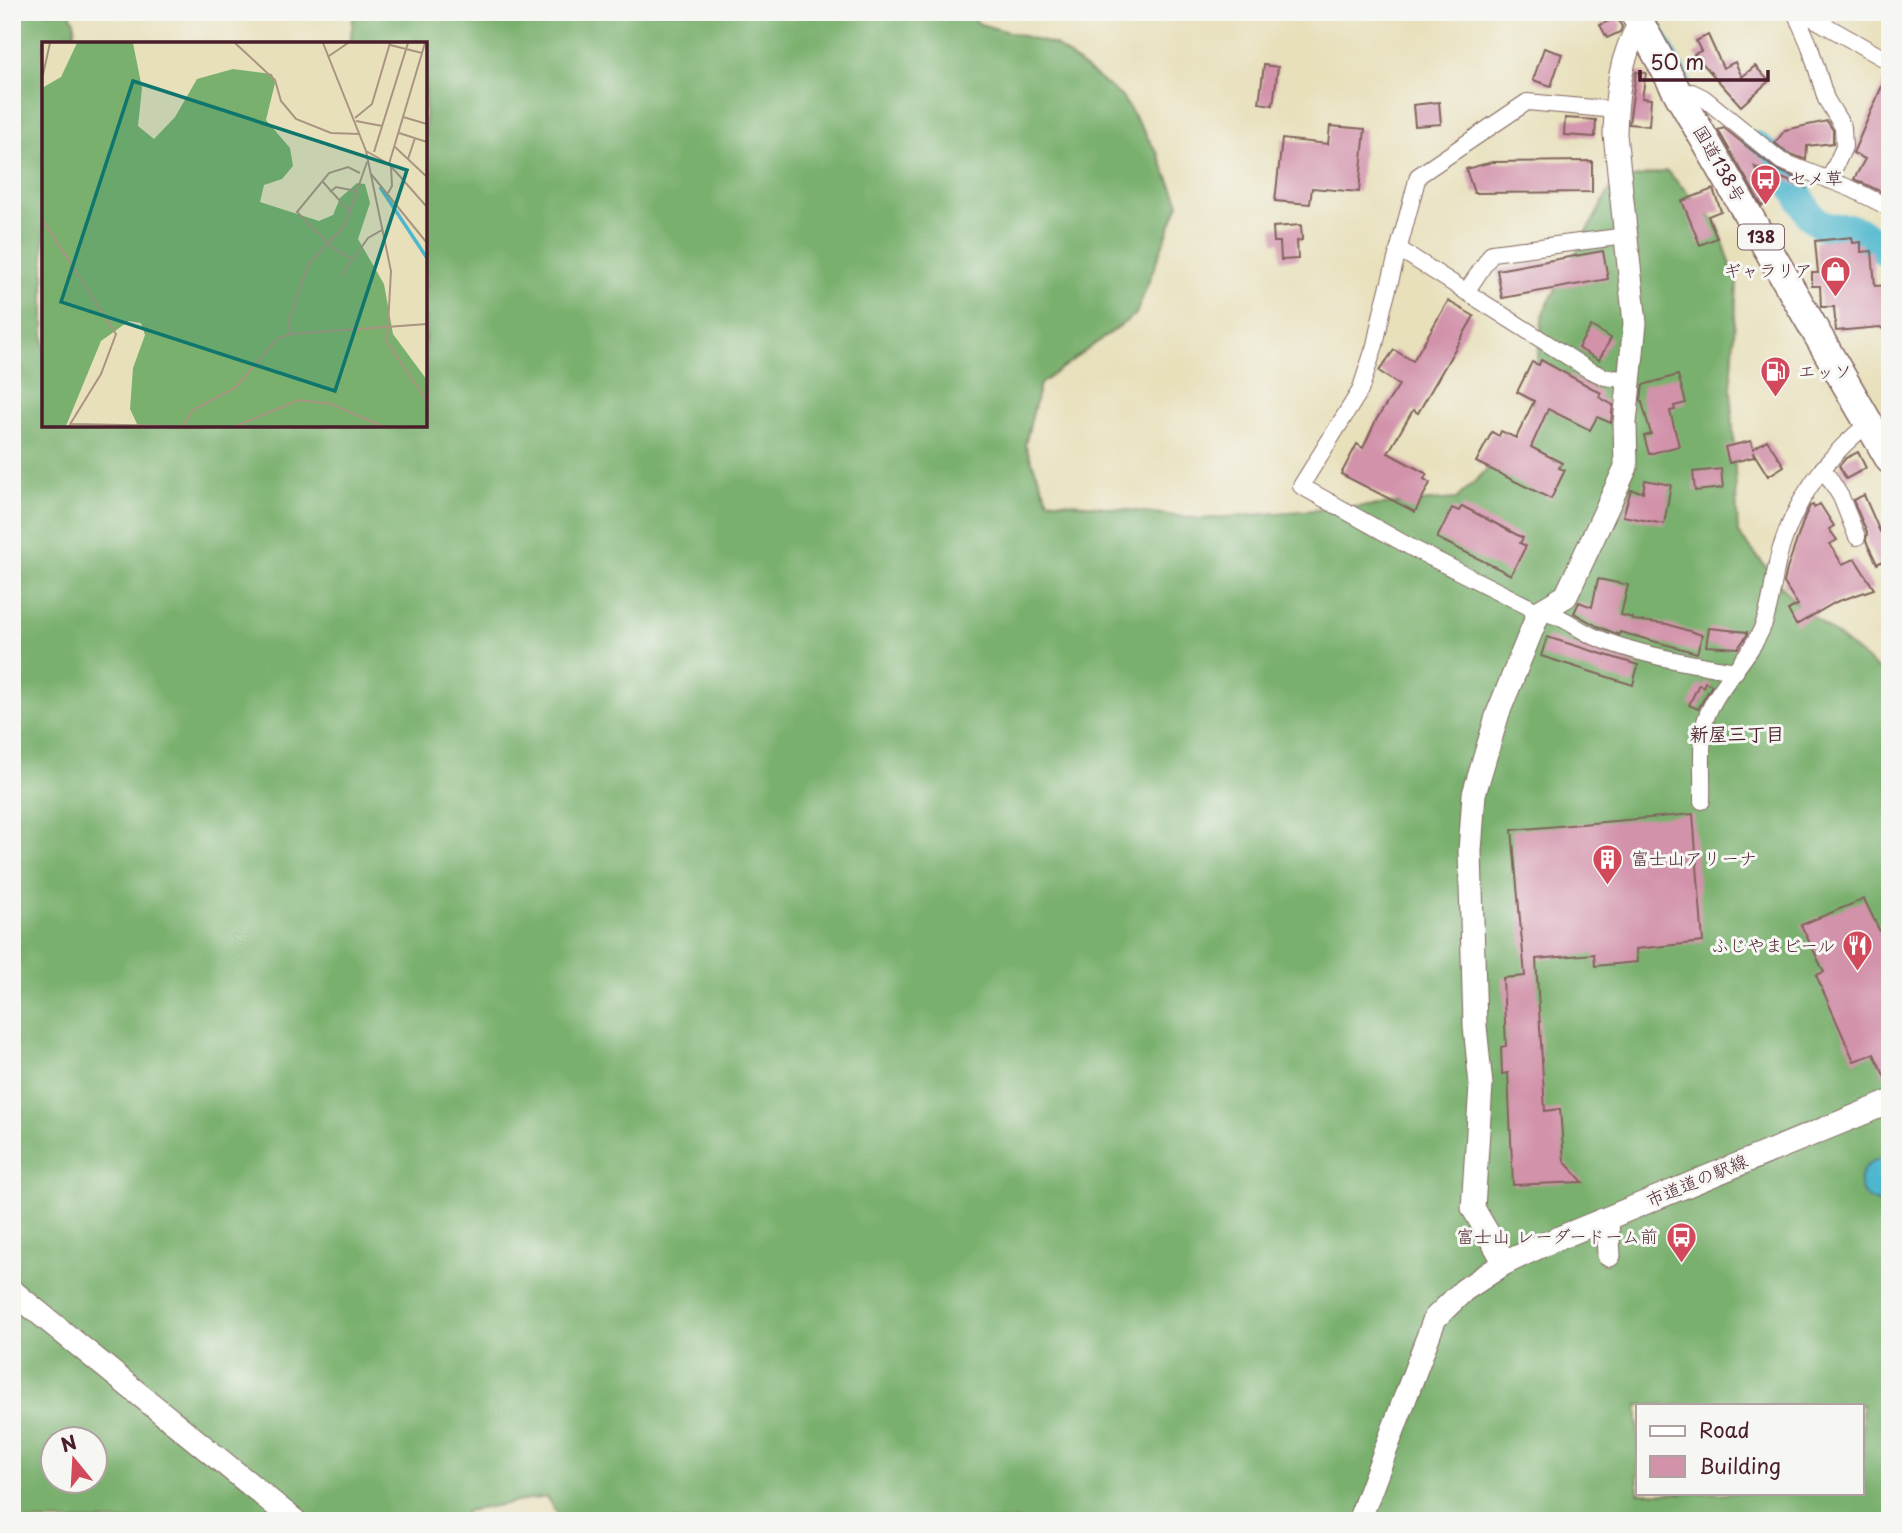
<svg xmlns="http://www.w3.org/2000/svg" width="1902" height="1533" font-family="'Playpen Sans','Klee One',sans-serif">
<rect width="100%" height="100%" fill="#f6f6f2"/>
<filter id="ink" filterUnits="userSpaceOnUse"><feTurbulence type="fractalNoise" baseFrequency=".0143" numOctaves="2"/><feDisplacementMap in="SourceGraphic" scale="14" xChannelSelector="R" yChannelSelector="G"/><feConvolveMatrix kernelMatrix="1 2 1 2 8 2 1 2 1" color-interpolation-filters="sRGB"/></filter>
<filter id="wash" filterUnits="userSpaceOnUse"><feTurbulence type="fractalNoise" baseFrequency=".00686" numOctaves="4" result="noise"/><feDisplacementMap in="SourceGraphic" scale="28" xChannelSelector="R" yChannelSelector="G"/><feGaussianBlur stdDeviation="1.57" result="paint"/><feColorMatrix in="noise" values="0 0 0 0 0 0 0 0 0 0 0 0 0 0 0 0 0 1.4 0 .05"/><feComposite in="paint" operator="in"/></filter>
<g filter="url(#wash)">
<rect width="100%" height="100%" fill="#e8e0bb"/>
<!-- forest -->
<path fill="#7ab06e" stroke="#62684c" stroke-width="2" fill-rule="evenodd" d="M12 12H69L74 21 75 44H44V425H425V44H350L354 12H964L980 24 1055 45 1122 97 1158 154 1179 203 1136 314 1040 384 1025 445 1048 500 1201 519 1456 499 1529 430 1543 313 1614 182 1667 171 1717 223 1737 284 1731 388 1738 533 1793 600 1890 679V1521H562L546 1497 467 1511 460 1521H12ZM1638 1405H1862V1493H1638ZM52 1438H94V1480H52Z"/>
<!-- water -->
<path fill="#4fb7cd" stroke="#4c6b7c" stroke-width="2" d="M1879 1159 1890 1161 1888 1203C1857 1207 1848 1168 1879 1159Z"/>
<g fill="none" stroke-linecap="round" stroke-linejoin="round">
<!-- stream -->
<path stroke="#4fb7cd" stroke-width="5" d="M1652 12 1688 80"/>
<!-- river -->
<path stroke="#4fb7cd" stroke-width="30" d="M1756 146 1782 167 1810 215 1820 224 1831 228H1848L1862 233 1890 255"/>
</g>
<g id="blocks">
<!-- building -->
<g fill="#d292aa">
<path d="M1617 17 1622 27 1620 32 1607 38 1600 25Z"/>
<path d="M1708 35 1723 68 1735 62 1742 77 1755 66 1769 81 1741 106 1694 54 1701 51 1696 41Z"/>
<path d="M1544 48 1562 54 1551 86 1533 80Z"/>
<path d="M1264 65 1278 67 1273 105 1259 103Z"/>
<path d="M1636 72 1646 73 1642 98 1651 99 1649 126 1629 124Z"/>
<path d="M1888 72H1890V196L1854 179 1865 159 1853 153Z"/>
<path d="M1439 102 1441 124 1415 126 1413 105Z"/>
<path d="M1565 118 1596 120 1595 137 1564 135Z"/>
<path d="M1827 121 1833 130V143L1807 146 1806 160 1786 152 1775 143 1785 130Z"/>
<path d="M1330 126 1365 129 1359 192 1312 188 1310 204 1275 201 1282 139 1328 144Z"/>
<path d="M1724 128 1775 169 1806 182V188L1755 167 1773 198 1762 206 1718 130Z"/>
<path d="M1592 161V192L1474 193 1466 169 1492 162Z"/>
<path d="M1713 189 1721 211 1708 216 1717 238 1700 245 1682 201Z"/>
<path d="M1301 225 1302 240 1297 241 1298 259 1281 260 1280 242H1274L1273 227Z"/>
<path d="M1852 237 1853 243 1861 242V252L1872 251 1875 286 1890 285V334L1880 327 1836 331 1834 307H1821L1820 286H1812V273H1818L1815 241Z"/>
<path d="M1603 251 1608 279 1502 298 1497 270Z"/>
<path d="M1448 301 1474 316 1418 413 1413 410 1388 453 1427 474 1424 479 1430 483 1415 512 1341 474 1357 444 1363 448 1376 420 1399 385 1379 371 1394 350 1413 361Z"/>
<path d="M1591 326 1611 338 1599 360 1578 348Z"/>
<path d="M1541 360 1601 393 1599 397 1613 405 1611 423 1597 417 1590 430 1548 409 1531 447 1562 463 1559 468 1565 470 1551 499 1476 462 1492 432 1499 436 1501 431 1516 438 1534 401 1517 392 1532 362 1539 365Z"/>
<path d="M1678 375 1686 403 1674 406 1675 410 1670 411 1679 446 1649 454 1644 436 1651 434 1641 399 1643 385Z"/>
<path d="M1767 440 1784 466 1768 476 1753 452 1754 457 1729 463 1725 447 1751 441 1753 449Z"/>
<path d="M1858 452 1866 468 1846 479 1839 466 1846 458Z"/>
<path d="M1721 469 1723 488 1695 491 1693 472Z"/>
<path d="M1645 480 1671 485 1664 524 1623 516 1631 490 1643 492Z"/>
<path d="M1864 495 1880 532 1890 527V557L1877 564 1866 541 1867 533 1853 500Z"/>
<path d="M1820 504 1834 526 1829 529 1837 540 1830 544 1842 564 1855 559 1874 589 1836 602 1796 625 1788 610 1798 605 1784 583 1787 569 1805 516 1810 506 1813 505 1814 508Z"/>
<path d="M1462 506 1523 538 1520 543 1526 546 1511 575 1437 538 1452 508 1459 511Z"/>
<path d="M1598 579 1628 585 1621 615 1633 618 1632 620 1667 624 1702 635 1697 653 1620 632 1619 635 1597 626 1574 613 1579 602 1592 607Z"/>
<path d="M1709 628 1747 632V635L1738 648 1706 646Z"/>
<path d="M1547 637 1638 665 1633 685 1541 656Z"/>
<path d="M1705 682 1712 685 1698 709 1689 705 1699 684 1703 687Z"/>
<path d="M1693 814 1703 942 1636 949 1637 962 1595 966 1594 954 1536 959 1545 1111 1560 1109 1564 1161 1583 1182 1513 1185 1508 1073 1502 1074 1501 1047 1506 1046 1503 978 1525 976 1512 830Z"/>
<path d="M1864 899 1890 952V1088L1874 1054 1854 1061 1816 975 1824 972 1801 925Z"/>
</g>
</g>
</g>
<g filter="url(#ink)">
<use href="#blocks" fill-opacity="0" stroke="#81635d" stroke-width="2"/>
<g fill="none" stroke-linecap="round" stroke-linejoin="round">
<defs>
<g id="street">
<path d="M1795 12 1809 44 1826 99 1843 127 1844 147 1829 180"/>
<path d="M1802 12 1890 62"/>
<path d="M1680 97 1692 92 1704 98 1781 161 1852 189 1890 208"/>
<path d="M1616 110 1527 102 1418 176 1383 308 1375 345 1360 391 1301 486 1414 549 1539 612C1566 616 1571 626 1593 636 1634 654 1691 664 1736 671"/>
<path d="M1399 249 1589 370 1605 377 1629 380"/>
<path d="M1466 292 1492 253 1626 236"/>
<path d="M1823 468 1841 497 1857 537"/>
<path d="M1702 801C1703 777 1700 750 1704 726 1710 693 1750 659 1763 626 1773 601 1773 573 1781 548 1797 497 1827 456 1868 424"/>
</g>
<g id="secondary">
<path d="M1607 1219 1609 1255"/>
<path d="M1505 1263 1547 1243 1890 1102"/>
<path d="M12 1291 295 1521"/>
<path d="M1359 1521 1435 1318 1464 1290 1505 1263 1473 1208 1481 1085 1475 1026 1470 851 1474 794 1498 713 1539 612 1566 596 1626 467 1625 423 1635 323 1615 134C1616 97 1620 55 1640 24"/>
</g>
<path id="highway" d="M1634 12 1680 97 1890 460"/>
</defs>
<!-- street casing -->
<use href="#street" stroke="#81635d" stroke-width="18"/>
<!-- secondary casing -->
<use href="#secondary" stroke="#81635d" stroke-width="25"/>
<!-- highway casing -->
<use href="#highway" stroke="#81635d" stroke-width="31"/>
<!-- street -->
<use href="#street" stroke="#fff" stroke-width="16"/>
<!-- secondary -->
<use href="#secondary" stroke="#fff" stroke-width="23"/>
<!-- highway -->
<use href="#highway" stroke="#fff" stroke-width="28"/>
</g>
</g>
<!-- icons -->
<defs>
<symbol id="bus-pin" viewBox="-11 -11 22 30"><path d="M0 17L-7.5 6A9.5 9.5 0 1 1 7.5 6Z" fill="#d1495b" stroke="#f6f6f2"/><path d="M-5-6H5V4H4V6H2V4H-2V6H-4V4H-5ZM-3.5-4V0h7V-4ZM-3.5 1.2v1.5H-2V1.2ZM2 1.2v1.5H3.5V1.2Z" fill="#fff"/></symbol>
<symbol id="shop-pin" viewBox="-11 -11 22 30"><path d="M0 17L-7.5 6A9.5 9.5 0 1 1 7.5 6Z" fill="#d1495b" stroke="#f6f6f2"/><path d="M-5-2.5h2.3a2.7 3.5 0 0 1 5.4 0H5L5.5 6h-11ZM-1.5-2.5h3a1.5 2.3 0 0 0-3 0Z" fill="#fff"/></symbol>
<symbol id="fuel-pin" viewBox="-11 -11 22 30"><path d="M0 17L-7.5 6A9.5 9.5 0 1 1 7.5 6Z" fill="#d1495b" stroke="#f6f6f2"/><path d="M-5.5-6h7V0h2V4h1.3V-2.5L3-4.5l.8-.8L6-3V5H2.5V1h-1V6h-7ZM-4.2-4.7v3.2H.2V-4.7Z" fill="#fff"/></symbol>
<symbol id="building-pin" viewBox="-11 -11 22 30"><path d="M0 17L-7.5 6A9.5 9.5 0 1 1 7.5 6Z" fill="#d1495b" stroke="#f6f6f2"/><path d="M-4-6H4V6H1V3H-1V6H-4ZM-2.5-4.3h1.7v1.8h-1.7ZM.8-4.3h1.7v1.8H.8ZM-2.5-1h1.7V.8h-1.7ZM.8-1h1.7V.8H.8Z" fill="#fff"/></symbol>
<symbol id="restaurant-pin" viewBox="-11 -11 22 30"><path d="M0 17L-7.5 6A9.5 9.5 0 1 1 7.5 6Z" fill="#d1495b" stroke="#f6f6f2"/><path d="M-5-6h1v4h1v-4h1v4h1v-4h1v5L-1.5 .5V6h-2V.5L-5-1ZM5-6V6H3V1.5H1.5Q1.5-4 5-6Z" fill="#fff"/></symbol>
</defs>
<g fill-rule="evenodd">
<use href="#bus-pin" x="1748" y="162" width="35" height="47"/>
<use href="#shop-pin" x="1818" y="254" width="35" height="47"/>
<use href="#fuel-pin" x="1758" y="354" width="35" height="47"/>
<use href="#building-pin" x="1590" y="842" width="35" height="47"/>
<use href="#restaurant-pin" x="1840" y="928" width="35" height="47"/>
<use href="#bus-pin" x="1664" y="1220" width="35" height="47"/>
</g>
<g text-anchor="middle" stroke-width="6" stroke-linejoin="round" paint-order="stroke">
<!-- shield labels -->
<rect fill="#f6f6f2" stroke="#7e6067" stroke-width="2" x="1738" y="224.5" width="46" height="25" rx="5"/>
<g font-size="16" font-weight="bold" fill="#4a1f2b">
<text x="1761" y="243">138</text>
</g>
<!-- street labels -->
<g font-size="18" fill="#4a1f2b" stroke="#f6f6f2">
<text transform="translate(1719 164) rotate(60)" y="6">国道138号</text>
<text transform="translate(1697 1181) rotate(-23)" y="6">市道道の駅線</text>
</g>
<!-- poi labels -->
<g font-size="18" fill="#4a1f2b" stroke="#f6f6f2" text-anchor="start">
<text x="1789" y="185">セメ草</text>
<text x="1813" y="277" text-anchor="end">ギャラリア</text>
<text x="1798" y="378">エッソ</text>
<text x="1631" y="865">富士山アリーナ</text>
<text x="1835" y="952" text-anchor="end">ふじやまビール</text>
<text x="1658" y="1243" text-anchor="end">富士山 レーダードーム前</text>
</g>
<!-- neighbourhood labels -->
<g font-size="19" font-weight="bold" fill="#4a1f2b" stroke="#f6f6f2">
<text x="1737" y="741">新屋三丁目</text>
</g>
</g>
<!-- overview -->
<g transform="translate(42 42)">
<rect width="385" height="385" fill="#e8e0bb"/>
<path d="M35 1H91L100 46 96 84 112 97 133 75 155 37 191 27 230 32 233 41 224 78 248 106 251 124 240 137 222 143 218 160 277 179 291 173 298 156 315 141 323 142 328 161 316 197 342 242 351 292 385 338V384H96L88 367 91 326 103 293 99 281 87 279 59 299 24 384H0V46L19 35Z" fill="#7ab06e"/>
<path fill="none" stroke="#4fb7cd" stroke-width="3.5" d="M338 145 385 216"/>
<path fill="none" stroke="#a99381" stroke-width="2" d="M193 1 233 38 239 59 254 77 289 91 318 92M281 1 324 109 349 229 345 300 385 359M348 3 380 11M287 14 306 1M0 37 8 1M361 75 385 82M313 76 330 62 348 1M314 79 340 84M357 91 385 100M353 105 385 135M324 109 347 122 385 165M332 110 366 1M366 117 373 96M347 122 383 1M329 132 385 201M281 140 308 170M288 150 294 145 314 149M346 151 350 144 349 125M0 177 74 292 59 332 27 384M309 217 290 205 255 170 287 131 306 125 318 131M299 234 326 196 340 188M249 292 385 282M29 382 135 384M141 384 151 368 194 345 236 296 249 292 246 282 266 223 303 183 325 120M194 384 257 358 289 362 340 384"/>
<path fill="#0f766e" fill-opacity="0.15" stroke="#0f766e" stroke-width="3.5" d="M91 39 365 128 293 349 19 260Z"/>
<rect width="385" height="385" fill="none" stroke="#4a1f2b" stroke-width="3.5"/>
</g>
<!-- margin -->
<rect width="1902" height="1533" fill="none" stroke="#f6f6f2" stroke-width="42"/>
<!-- legend -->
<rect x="1636" y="1404" width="228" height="91" fill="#f6f6f2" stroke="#b1a0a2" stroke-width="2"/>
<rect x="1650" y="1426" width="35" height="10" fill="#ffffff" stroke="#b1a0a2" stroke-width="2"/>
<text x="1699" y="1438" font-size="21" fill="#4a1f2b">Road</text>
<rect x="1650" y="1456" width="35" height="21" fill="#d292aa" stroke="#b1a0a2" stroke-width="2"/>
<text x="1699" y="1474" font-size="21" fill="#4a1f2b">Building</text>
<!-- north arrow -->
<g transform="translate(74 1460) rotate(342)"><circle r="33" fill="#f6f6f2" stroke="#b1a0a2" stroke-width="2"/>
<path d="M0-5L12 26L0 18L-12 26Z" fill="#d1495b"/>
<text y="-10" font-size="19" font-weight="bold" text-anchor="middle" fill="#4a1f2b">N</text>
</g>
<!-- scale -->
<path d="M1640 70v10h128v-10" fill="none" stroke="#4a1f2b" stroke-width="3.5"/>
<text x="1650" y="70" font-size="21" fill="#4a1f2b" stroke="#f6f6f2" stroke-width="5" paint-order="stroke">50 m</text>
</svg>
